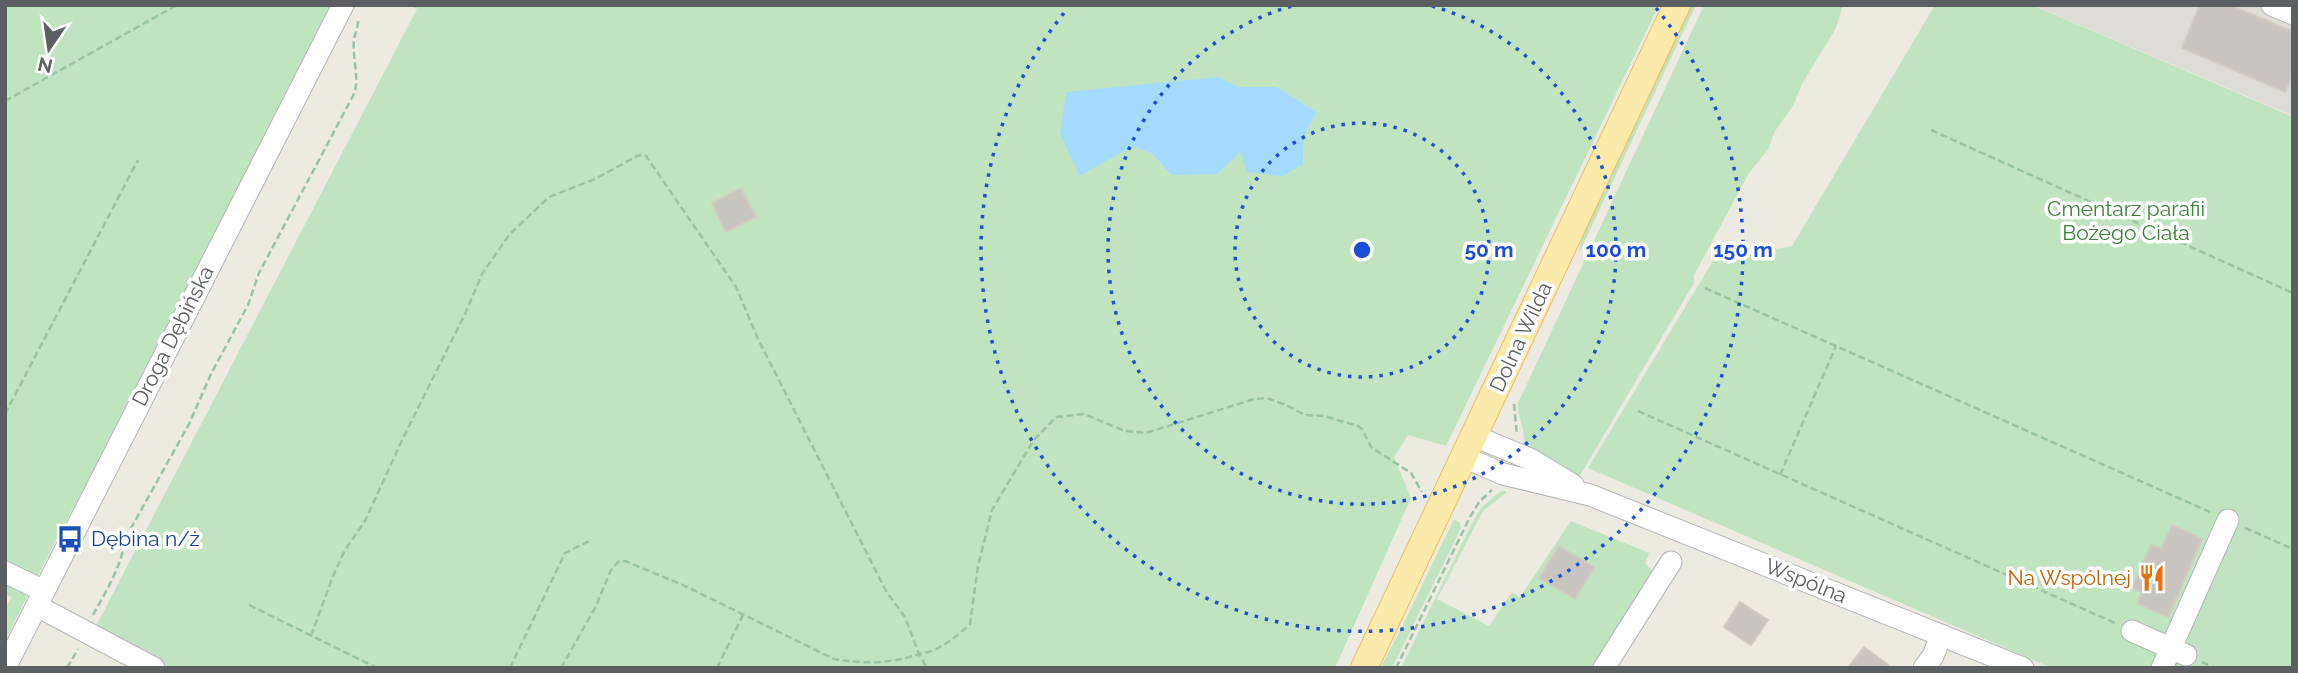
<svg xmlns="http://www.w3.org/2000/svg" width="2298" height="673" font-family="Raleway,sans-serif">
<rect width="100%" height="100%" fill="#edeae2"/>
<!-- industrial -->
<path fill="#dedcd7" d="M2033 5H2293V116Z"/>
<!-- green -->
<g fill="#c1e4c0" fill-rule="evenodd">
<path d="M5 5H334L77 510 73 508 37 577 24 588 28 595 5 641V609L12 597 5 594Z"/>
<path d="M409 5H1659L1446 446 1408 435 1394 457 1411 498 1335 668H170L95 628 417 9ZM1219 77 1238 87H1277L1316 112 1304 138 1303 164 1240 151 1171 175 1152 154 1133 146ZM741 189 756 217 727 232 712 204Z"/>
<path d="M1687 5H1696L1578 255 1586 222Z"/>
<path d="M1704 5H1843L1836 28 1802 84 1793 106 1775 131 1768 150 1749 173 1694 275V283L1579 477 1523 445C1527 431 1517 418 1518 403Z"/>
<path d="M1935 5H2032L2293 117V668H2052L1588 468 1713 261 1792 246Z"/>
<path d="M1501 491H1506V493L1483 511 1437 599 1489 626 1512 592 1520 597 1571 521 1649 553 1645 563 1654 573 1594 668H1401L1472 523 1482 507Z"/>
<path d="M1454 519 1460 523 1461 528 1392 668H1380L1401 629Z"/>
</g>
<!-- water -->
<path fill="#a4dafb" d="M1219 77 1238 87H1277L1316 112 1304 138 1303 164 1283 176 1247 172 1240 152 1217 174 1171 175 1152 154 1133 146 1079 176 1060 133 1066 92Z"/>
<!-- building -->
<g fill="#c8c5c0" stroke="#d1cbc1" stroke-width="2">
<path d="M2200 5H2230L2293 32V74L2285 92 2182 48Z"/>
<path d="M741 188 756 217 726 232 712 203Z"/>
<path d="M2172 525 2202 539 2168 617 2137 604 2142 592 2132 588 2151 544 2161 549Z"/>
<path d="M1559 546 1594 567 1575 599 1539 578Z"/>
<path d="M1740 602 1768 620 1751 645 1724 627Z"/>
<path d="M1864 647 1892 668H1848Z"/>
</g>
<g fill="none" stroke-linecap="round" stroke-linejoin="round">
<defs>
<g id="minor">
<path d="M2272 5 2293 14"/>
<path d="M1474 436 1530 459 1573 485"/>
<path d="M1464 457 1503 474 1590 495 2023 668"/>
<path d="M5 572 44 591"/>
<path d="M37 606 154 668"/>
<path d="M2132 631 2186 655"/>
<path d="M5 668 343 5"/>
<path d="M1604 668 1671 562"/>
<path d="M1924 668 1933 656 1941 635"/>
<path d="M2162 668 2228 520"/>
</g>
<path id="major" d="M1364 668 1677 5"/>
</defs>
<!-- minor casing -->
<use href="#minor" stroke="#b3b5b9" stroke-width="23"/>
<!-- major casing -->
<use href="#major" stroke="#ebbc5e" stroke-width="28"/>
<!-- path -->
<g stroke="#99c4a3" stroke-width="2.5" stroke-dasharray="7 3.5" stroke-linecap="butt">
<path d="M5 101 177 5"/>
<path d="M1931 130 2293 293"/>
<path d="M1705 288 2210 512"/>
<path d="M1514 404 1517 435"/>
<path d="M1638 411 2115 623"/>
<path d="M5 414 138 160"/>
<path d="M1780 475 1836 346"/>
<path d="M2245 528 2293 549"/>
<path d="M249 605 377 668"/>
<path d="M93 615C106 591 122 566 125 539L189 424 211 374 248 305 259 273 355 92C359 74 352 57 354 40 355 32 359 26 358 18"/>
<path d="M311 636 333 576 345 550 365 521 404 436 465 314 482 274 509 235 549 197 595 179 639 155 646 156 736 287 758 339 886 591 905 617 919 654C939 651 955 638 970 624L978 566 992 510 1033 441 1056 417 1084 414 1125 431 1146 433 1254 399 1267 398 1286 405 1305 415 1324 416 1358 426 1362 429 1371 447 1411 473 1422 492"/>
<path d="M2202 662 2215 668"/>
<path d="M67 668 78 649"/>
<path d="M510 668 565 553 591 540"/>
<path d="M561 668 595 608 611 570 618 562 625 561 683 585 834 659C863 664 891 664 919 654L927 668"/>
<path d="M717 668 743 615"/>
<path d="M1396 668 1469 519 1479 502 1492 490"/>
</g>
<!-- minor -->
<use href="#minor" stroke="#fff" stroke-width="21"/>
<!-- major -->
<use href="#major" stroke="#fbeaa9" stroke-width="26"/>
</g>
<!-- distance rings -->
<g fill="none" stroke="#1d4ed8" stroke-width="3.5" stroke-dasharray="3.5 7">
<circle cx="1362" cy="250" r="127"/>
<path d="M1432 6A254 254 0 1 1 1292 6"/>
<path d="M1656 8A381 381 0 1 1 1068 8"/>
</g>
<!-- icons -->
<defs>
<symbol id="bus-bare" viewBox="-9 -9 18 18"><path d="M-5-6H5V4H4V6H2V4H-2V6H-4V4H-5ZM-3.5-4V0h7V-4ZM-3.5 1.2v1.5H-2V1.2ZM2 1.2v1.5H3.5V1.2Z" fill="#1a4fb4" stroke="#fff" stroke-width="2.5" paint-order="stroke"/></symbol>
<symbol id="restaurant-bare" viewBox="-9 -9 18 18"><path d="M-5-6h1v4h1v-4h1v4h1v-4h1v5L-1.5 .5V6h-2V.5L-5-1ZM5-6V6H3V1.5H1.5Q1.5-4 5-6Z" fill="#e8710a" stroke="#fff" stroke-width="2.5" paint-order="stroke"/></symbol>
</defs>
<g fill-rule="evenodd">
<use href="#bus-bare" x="51" y="520" width="38" height="38"/>
<use href="#restaurant-bare" x="2133" y="559" width="38" height="38"/>
</g>
<g text-anchor="middle" stroke-width="7" stroke-linejoin="round" paint-order="stroke">
<!-- park labels -->
<g font-size="21" fill="#398339" stroke="#fff">
<text x="2126" y="216">Cmentarz parafii<tspan x="2126" dy="24">Bożego Ciała</tspan></text>
</g>
<!-- street labels -->
<g font-size="21" fill="#5b5f62" stroke="#fff">
<text transform="translate(173 336) rotate(-63)" y="7">Droga Dębińska</text>
<text transform="translate(1521 337) rotate(-65)" y="7">Dolna Wilda</text>
<text transform="translate(1806 581) rotate(22)" y="7">Wspólna</text>
</g>
<!-- transit labels -->
<g font-size="21" fill="#164399" stroke="#fff" text-anchor="start">
<text x="91" y="546">Dębina n/ż</text>
</g>
<!-- food labels -->
<g font-size="21" fill="#c56008" stroke="#fff" text-anchor="end">
<text x="2131" y="585">Na Wspólnej</text>
</g>
</g>
<circle cx="1362" cy="250" r="10" fill="#1d4ed8" stroke="#fff" stroke-width="3.5"/>
<g font-size="21" text-anchor="middle" font-weight="bold" fill="#1d4ed8" stroke="#fff" stroke-width="7" stroke-linejoin="round" paint-order="stroke">
<text x="1489" y="257">50 m</text>
<text x="1616" y="257">100 m</text>
<text x="1743" y="257">150 m</text>
</g>
<!-- border -->
<rect width="2298" height="673" fill="none" stroke="#5b5f62" stroke-width="14"/>
<!-- north arrow -->
<g transform="translate(49 49) rotate(193)" stroke="#ffffff" stroke-width="5" paint-order="stroke">
<path d="M0-5L12 26L0 18L-12 26Z" fill="#5b5f62"/>
<text y="-10" font-size="19" font-weight="bold" text-anchor="middle" fill="#5b5f62">N</text>
</g>
</svg>
